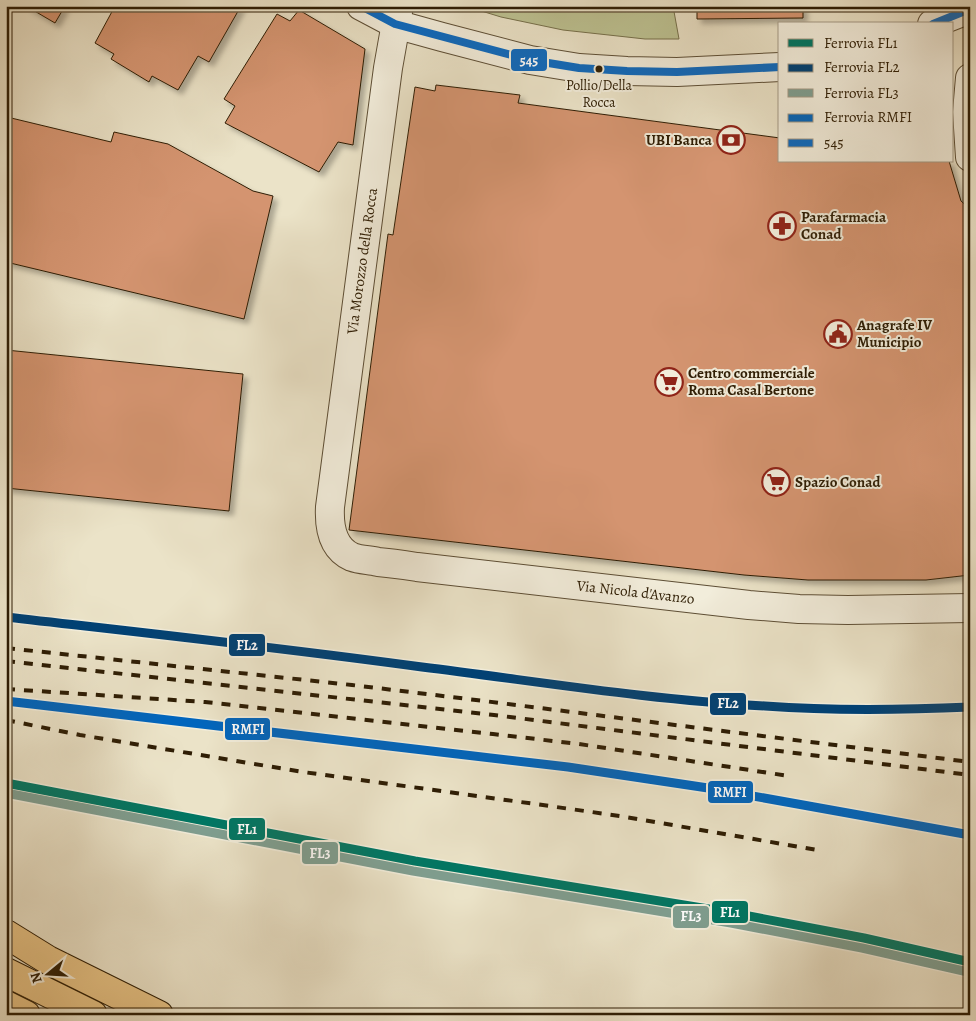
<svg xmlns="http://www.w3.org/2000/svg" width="976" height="1021" font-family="Alegreya,serif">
<defs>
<filter id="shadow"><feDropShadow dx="4.5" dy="4.5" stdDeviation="2.5" flood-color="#0004"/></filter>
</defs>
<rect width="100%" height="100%" fill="#ebe3c8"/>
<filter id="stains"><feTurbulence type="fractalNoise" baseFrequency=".004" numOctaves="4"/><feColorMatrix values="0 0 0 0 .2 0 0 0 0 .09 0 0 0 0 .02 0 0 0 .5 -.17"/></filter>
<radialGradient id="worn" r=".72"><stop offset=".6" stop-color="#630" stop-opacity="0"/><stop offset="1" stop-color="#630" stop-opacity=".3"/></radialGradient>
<!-- green -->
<path fill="#bdc292" stroke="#76704b" d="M465 6H673L679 39H645L563 30 501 17Z"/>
<!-- building -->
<g fill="#d4946f" stroke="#2e1d04" filter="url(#shadow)">
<path d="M26 6H65L55 23Z"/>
<path d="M115 6H241L209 62 198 56 178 90 152 76 149 82 111 59 114 54 95 43Z"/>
<path d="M697 6H803V18L697 19Z"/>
<path d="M299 10 365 49 353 145 338 142 319 172 225 123 235 106 224 99 277 14 290 21Z"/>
<path d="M436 85 520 95 518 103 780 138V161H949L961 201 970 209V575L926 580H808L744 575 349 530 388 234 393 235 415 87 435 91Z"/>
<path d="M7 117 111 142 114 132 168 144 253 191 273 196 244 319 6 262Z"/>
<path d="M6 350 243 374 229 511 6 488Z"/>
</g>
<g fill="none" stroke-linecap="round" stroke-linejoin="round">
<defs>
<g id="minor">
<path d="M361 6 395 24 442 37 530 60 579 68 627 71 677 72 780 67"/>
<path id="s1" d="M399 6 388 68 330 507C329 526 332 548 352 557 360 560 370 560 378 562 391 563 404 565 417 567L749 605 799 609 848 610 970 608"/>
<path d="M932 24 970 9"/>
<path d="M970 78 967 112 970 157"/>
</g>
<g id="highway">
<path d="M6 934 48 960 159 1015"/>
<path d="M6 972 93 1015"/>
<path d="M6 1005 26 1015"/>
</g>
</defs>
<!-- minor casing -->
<use href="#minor" stroke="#5d4e35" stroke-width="30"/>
<!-- highway casing -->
<use href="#highway" stroke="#2e1d04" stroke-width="30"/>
<!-- minor -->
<use href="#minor" stroke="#f2eddb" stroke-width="28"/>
<!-- highway -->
<use href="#highway" stroke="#e6c284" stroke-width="28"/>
<!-- rail -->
<g stroke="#2e1d04" stroke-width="4" stroke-dasharray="9 9" stroke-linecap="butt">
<path d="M6 648 352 685 476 700 970 762"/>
<path d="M6 661 494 715 970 775"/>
<path d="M6 689 205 702 493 734 579 744 789 776"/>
<path d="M6 720 80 735 303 772 535 804 620 816 823 851"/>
</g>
<defs>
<g id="bus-1">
<path d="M361 6 395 24 530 60 579 68 627 71 677 72 780 67"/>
<path d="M933 24 970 9"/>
</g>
</defs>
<!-- bus-1 casing -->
<use href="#bus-1" stroke="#f2eddb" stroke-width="11"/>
<!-- bus-1 -->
<use href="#bus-1" stroke="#0c69bf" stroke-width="8"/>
<defs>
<path id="rail-1" d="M6 783 415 861 733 913 864 938 970 962"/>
<path id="rail-2" d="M6 617C145 633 284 648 422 667 536 681 650 700 765 706 833 711 902 710 970 707"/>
<path id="rail-3" d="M6 793 413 871 731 923 862 948 968 972"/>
<path id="rail-4" d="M6 701 568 767 708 788 970 835"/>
</defs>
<!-- rail-1 casing -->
<use href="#rail-1" stroke="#f2eddb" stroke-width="12"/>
<!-- rail-2 casing -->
<use href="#rail-2" stroke="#f2eddb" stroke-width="12"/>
<!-- rail-3 casing -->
<use href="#rail-3" stroke="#f2eddb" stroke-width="12"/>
<!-- rail-4 casing -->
<use href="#rail-4" stroke="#f2eddb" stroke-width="12"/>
<!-- rail-1 -->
<use href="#rail-1" stroke="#007663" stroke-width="9"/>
<!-- rail-2 -->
<use href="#rail-2" stroke="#004174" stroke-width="9"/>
<!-- rail-3 -->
<use href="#rail-3" stroke="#7f9e90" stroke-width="9"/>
<!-- rail-4 -->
<use href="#rail-4" stroke="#0065bd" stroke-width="9"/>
</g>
<!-- icons -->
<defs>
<symbol id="bank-ring" viewBox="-11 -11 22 22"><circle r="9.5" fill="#f2eddb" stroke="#8f2418" stroke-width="1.5"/><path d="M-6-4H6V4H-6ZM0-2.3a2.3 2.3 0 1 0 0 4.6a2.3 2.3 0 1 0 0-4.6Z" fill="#8f2418"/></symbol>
<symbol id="pharmacy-ring" viewBox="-11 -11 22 22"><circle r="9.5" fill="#f2eddb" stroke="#8f2418" stroke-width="1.5"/><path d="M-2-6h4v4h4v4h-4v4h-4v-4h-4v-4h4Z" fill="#8f2418"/></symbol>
<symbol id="civic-ring" viewBox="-11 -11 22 22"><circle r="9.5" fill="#f2eddb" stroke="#8f2418" stroke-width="1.5"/><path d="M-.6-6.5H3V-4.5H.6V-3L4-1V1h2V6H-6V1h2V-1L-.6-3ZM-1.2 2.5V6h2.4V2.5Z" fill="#8f2418"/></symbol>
<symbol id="supermarket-ring" viewBox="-11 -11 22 22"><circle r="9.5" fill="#f2eddb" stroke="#8f2418" stroke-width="1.5"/><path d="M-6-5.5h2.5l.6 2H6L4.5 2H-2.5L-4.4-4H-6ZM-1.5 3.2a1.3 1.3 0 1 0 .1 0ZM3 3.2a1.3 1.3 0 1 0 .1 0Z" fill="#8f2418"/></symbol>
</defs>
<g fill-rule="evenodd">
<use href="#bank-ring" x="715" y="124" width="32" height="32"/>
<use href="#pharmacy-ring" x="766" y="210" width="32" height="32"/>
<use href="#civic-ring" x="822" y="318" width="32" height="32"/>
<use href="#supermarket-ring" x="653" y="366" width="32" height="32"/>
<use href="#supermarket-ring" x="760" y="466" width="32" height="32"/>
</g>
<!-- markers -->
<circle fill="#2e1d04" stroke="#f2eddb" stroke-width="2" cx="599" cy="69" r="4.5"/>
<g text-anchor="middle" stroke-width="4" stroke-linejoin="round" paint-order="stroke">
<!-- bus labels -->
<g font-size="14" fill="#2e1d04" stroke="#f2eddb">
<text x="599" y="90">Pollio/Della<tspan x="599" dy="17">Rocca</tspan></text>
</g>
<!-- poi labels -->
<g font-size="15" font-weight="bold" fill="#2e1d04" stroke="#f2eddb" text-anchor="start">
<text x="712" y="145" text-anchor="end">UBI Banca</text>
<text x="801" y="222">Parafarmacia<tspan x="801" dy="17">Conad</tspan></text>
<text x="857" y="330">Anagrafe IV<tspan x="857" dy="17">Municipio</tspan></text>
<text x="688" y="378">Centro commerciale<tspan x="688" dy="17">Roma Casal Bertone</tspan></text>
<text x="795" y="487">Spazio Conad</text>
</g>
<!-- street labels -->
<g font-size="15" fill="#2e1d04" stroke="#f2eddb">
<text transform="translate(362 261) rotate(-82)" y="5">Via Morozzo della Rocca</text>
<text dy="5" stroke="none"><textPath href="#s1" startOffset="850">Via Nicola d'Avanzo</textPath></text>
</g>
</g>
<g stroke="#f2eddb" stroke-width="2">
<rect x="510" y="48" width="38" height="24" rx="5" fill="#0c69bf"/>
<rect x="228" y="633" width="38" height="24" rx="5" fill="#004174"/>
<rect x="709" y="692" width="38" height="24" rx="5" fill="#004174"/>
<rect x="224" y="717" width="47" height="24" rx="5" fill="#0065bd"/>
<rect x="707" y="780" width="47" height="24" rx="5" fill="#0065bd"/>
<rect x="228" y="817" width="38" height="24" rx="5" fill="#007663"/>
<rect x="301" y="841" width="38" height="24" rx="5" fill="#7f9e90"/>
<rect x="711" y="900" width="38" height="24" rx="5" fill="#007663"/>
<rect x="672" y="905" width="38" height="24" rx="5" fill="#7f9e90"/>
</g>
<g font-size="14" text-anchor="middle" font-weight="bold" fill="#fff">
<text x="529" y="65">545</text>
<text x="247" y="650">FL2</text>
<text x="728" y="708">FL2</text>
<text x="248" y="734">RMFI</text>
<text x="730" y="797">RMFI</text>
<text x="247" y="834">FL1</text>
<text x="320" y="858">FL3</text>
<text x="730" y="917">FL1</text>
<text x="691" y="921">FL3</text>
</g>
<!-- margin -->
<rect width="976" height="1021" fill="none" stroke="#ebe3c8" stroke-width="25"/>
<rect x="8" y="8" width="961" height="1006" fill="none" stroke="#2e1d04" stroke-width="2.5"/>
<rect x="12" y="12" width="951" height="996" fill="none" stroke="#2e1d04"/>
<!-- legend -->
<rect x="778" y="22" width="175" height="140" fill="#f2eddb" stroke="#a49a85"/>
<rect x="788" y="39" width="25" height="8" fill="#007663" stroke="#a49a85"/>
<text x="824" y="48" font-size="15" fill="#2e1d04">Ferrovia FL1</text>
<rect x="788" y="64" width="25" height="8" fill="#004174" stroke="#a49a85"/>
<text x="824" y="72" font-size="15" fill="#2e1d04">Ferrovia FL2</text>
<rect x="788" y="89" width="25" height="8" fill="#7f9e90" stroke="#a49a85"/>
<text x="824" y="98" font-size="15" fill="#2e1d04">Ferrovia FL3</text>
<rect x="788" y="114" width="25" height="8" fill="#0065bd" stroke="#a49a85"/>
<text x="824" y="122" font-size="15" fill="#2e1d04">Ferrovia RMFI</text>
<rect x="788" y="139" width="25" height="8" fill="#0c69bf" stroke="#a49a85"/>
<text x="824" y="148" font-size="15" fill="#2e1d04">545</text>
<!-- north arrow -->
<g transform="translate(48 974) rotate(252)" stroke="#f2eddb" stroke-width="4" paint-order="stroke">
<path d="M0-4L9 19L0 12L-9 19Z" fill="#2e1d04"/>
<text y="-8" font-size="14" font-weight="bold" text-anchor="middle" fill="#2e1d04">N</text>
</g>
<rect width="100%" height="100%" filter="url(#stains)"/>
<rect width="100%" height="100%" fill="url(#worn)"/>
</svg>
